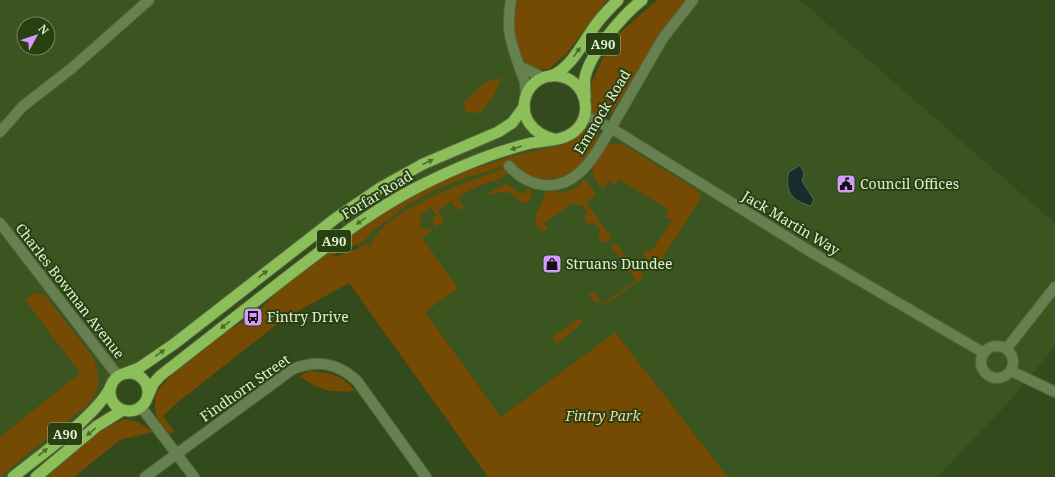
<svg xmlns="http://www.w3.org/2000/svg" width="1055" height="477" font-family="'Noto Serif',serif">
<rect width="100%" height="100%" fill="#334a1c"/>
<!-- built -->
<path fill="#3a551f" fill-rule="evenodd" d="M0 0H512L509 20 519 66 539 81 532 86 525 115 554 139 583 121 606 135 693 0H800L1055 223V346L1008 403 937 477H728L615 332 501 417 425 312 382 268 367 243 359 248 336 218 126 373 111 386V399L88 415 13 477H0ZM24 24H48V48H24Z"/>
<!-- green -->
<g fill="#754b04">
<path d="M517 0H607L566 54 549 69H534L521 58 513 22Z"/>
<path d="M657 0H690L636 76 611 114 601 118 590 112 589 88 611 41Z"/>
<path d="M501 78 494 95 480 113 466 112 464 103C476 91 484 79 501 78Z"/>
<path d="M586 128 595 130 599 137C592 146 587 157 579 165 562 185 529 182 514 163L462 179 433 191 407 205 372 232 364 241 333 255 334 257 359 248 367 243 370 248C379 211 471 180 504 169L507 173 502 178 481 185 457 197 464 207 458 211 451 201 438 211 445 221 436 227 432 222 436 215 431 208 420 216 421 229 430 228 432 230 422 238 458 288 425 312 501 417 615 332 728 477H488L349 283 282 320 177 403 163 416 174 431 170 435 157 418 155 407 156 393 176 369 224 332 245 321 260 310 281 288 371 221 405 199 460 173 513 156 565 144 577 136Z"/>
<path d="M621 143 697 190 701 198 658 265 650 263 644 256 645 249 651 252 672 220 665 216 669 210 619 179 615 185 609 181 605 188 600 187C586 167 593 164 606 145Z"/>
<path d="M581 179 588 182 596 195 586 202 612 238 606 242 600 241 598 237 601 231 595 223 588 224 584 218 587 212 582 204 577 206 573 203 544 223 548 229 542 232 537 228 535 217 546 192 556 189 558 194 569 191 582 184Z"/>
<path d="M506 184 524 195 528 187 531 191V199L525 203C518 201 517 198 511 194 505 190 496 193 489 195L488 193Z"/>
<path d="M615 242 637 272 641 270 643 274 642 278 608 303 594 302 589 295 593 291 603 304 636 280 611 246Z"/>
<path d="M35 293 45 295 93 357C101 377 101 391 86 406L0 477V437L80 373 25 300Z"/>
<path d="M579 318 583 322 557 344 552 337Z"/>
<path d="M310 371C330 373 342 374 355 391 330 393 319 390 299 376Z"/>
<path d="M124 419 138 422 153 432 120 440 74 477H45L106 427Z"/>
</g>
<!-- water -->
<path fill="#182c2b" stroke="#54675e" d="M800 165 804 173 802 181 814 200 811 206C792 201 784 191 789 172Z"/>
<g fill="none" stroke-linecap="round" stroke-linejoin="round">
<defs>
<g id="minor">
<path d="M511 0C506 28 510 40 519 66"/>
<path d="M526 97 525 82 519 66 544 78"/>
<path d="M0 132 23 106 72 68 149 0"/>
<path d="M509 166C527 187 557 193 579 173 592 162 602 143 611 128L811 252 984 353"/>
<path d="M0 223 118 376"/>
<circle cx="997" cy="362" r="16"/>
<path d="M1007 348 1055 287"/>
<path d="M1011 371 1055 392"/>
<path d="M145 477 293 369C318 359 338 363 357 381L426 477"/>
</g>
<g id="tertiary">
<path d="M585 116 611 128 663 38 693 0"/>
<path d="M141 407 194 477"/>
</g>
<g id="trunk">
<path d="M551 76C572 68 584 40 597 23 603 15 611 7 618 0"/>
<path d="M585 98C585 92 584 83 585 77 591 52 622 16 642 0"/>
<circle cx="129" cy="392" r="19"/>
<path d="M126 373 139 368 174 344 336 218 380 188 423 164 498 132 512 123 524 107"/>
<path d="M148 396 153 384 160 376C203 342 246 309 288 276 329 245 368 213 414 189 449 171 488 154 527 144 543 140 562 142 575 131 595 114 585 79 558 76 521 72 507 127 554 139"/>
<path d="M13 477C40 455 97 416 111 386"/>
<path d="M36 477 97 426 123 410"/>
</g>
</defs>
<!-- minor casing -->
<use href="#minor" stroke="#52663c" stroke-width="12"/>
<!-- tertiary casing -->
<use href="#tertiary" stroke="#52663c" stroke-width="12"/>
<!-- trunk casing -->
<use href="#trunk" stroke="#52663c" stroke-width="13"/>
<!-- minor -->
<use href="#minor" stroke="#668050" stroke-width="10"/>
<!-- tertiary -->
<use href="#tertiary" stroke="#668050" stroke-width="10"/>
<!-- trunk -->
<use href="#trunk" stroke="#8cbe5a" stroke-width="11"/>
</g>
<!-- one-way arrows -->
<defs><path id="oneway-solid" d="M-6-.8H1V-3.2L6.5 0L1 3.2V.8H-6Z"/></defs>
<g fill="#4c6c2b">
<use href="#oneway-solid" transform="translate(577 52) rotate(-54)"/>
<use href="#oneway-solid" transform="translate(516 148) rotate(161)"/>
<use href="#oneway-solid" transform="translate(428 162) rotate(-24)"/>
<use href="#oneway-solid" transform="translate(361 221) rotate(145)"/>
<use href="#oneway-solid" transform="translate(263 274) rotate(-38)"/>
<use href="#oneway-solid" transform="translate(225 325) rotate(142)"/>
<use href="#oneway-solid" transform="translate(160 353) rotate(-35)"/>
<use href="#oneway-solid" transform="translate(91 432) rotate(141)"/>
<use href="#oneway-solid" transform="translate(43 452) rotate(-39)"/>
</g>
<!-- icons -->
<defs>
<symbol id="civic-square" viewBox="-11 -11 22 22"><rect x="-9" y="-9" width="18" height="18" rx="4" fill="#d59bfa" stroke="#294011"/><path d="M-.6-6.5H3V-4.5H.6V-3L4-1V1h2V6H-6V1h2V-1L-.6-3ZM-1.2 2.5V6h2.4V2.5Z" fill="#111"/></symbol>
<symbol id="shop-square" viewBox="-11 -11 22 22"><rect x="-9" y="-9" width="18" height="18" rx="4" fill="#d59bfa" stroke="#294011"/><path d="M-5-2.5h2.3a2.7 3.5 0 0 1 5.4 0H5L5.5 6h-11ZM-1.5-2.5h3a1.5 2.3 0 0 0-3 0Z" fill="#111"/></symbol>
<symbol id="bus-square" viewBox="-11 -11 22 22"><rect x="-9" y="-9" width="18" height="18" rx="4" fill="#d59bfa" stroke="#294011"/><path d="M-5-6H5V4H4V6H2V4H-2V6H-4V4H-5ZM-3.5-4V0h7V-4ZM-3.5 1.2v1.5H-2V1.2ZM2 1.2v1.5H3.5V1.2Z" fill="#111"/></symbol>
</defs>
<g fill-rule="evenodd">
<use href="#civic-square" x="835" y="173" width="22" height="22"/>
<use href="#shop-square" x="541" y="253" width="22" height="22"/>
<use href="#bus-square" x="242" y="306" width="22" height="22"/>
</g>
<g text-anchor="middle" stroke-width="4" stroke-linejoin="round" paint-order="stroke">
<!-- shield labels -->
<g fill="#294011" stroke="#aabb9a" stroke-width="1">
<rect x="586" y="33" width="34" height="22" rx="3"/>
<rect x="317" y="230" width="34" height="22" rx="3"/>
<rect x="48" y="423" width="34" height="22" rx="3"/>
</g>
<g font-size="13" font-weight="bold" fill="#e1f0d5">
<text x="603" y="49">A90</text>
<text x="334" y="246">A90</text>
<text x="65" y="439">A90</text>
</g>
<!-- street labels -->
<g font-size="14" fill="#e1f0d5" stroke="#294011">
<text transform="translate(602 112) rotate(-59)" y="5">Emmock Road</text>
<text transform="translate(377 195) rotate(-31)" y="5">Forfar Road</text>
<text transform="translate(791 223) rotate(31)" y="5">Jack Martin Way</text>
<text transform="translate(70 291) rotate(52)" y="5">Charles Bowman Avenue</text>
<text transform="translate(245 388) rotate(-35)" y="5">Findhorn Street</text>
</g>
<!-- poi labels -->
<g font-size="14" fill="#e1f0d5" stroke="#294011" text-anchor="start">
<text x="860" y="189">Council Offices</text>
<text x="566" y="269">Struans Dundee</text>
<text x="267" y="322">Fintry Drive</text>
</g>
<!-- park labels -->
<g font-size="14" font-style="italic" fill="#f6d4ad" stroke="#294011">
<text x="603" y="421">Fintry Park</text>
</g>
</g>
<!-- north arrow -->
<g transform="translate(36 36) rotate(50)"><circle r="19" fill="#294011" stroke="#73865f"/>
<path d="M0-3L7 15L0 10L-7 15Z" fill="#d59bfa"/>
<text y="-6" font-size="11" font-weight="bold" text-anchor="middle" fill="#e1f0d5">N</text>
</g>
</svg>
